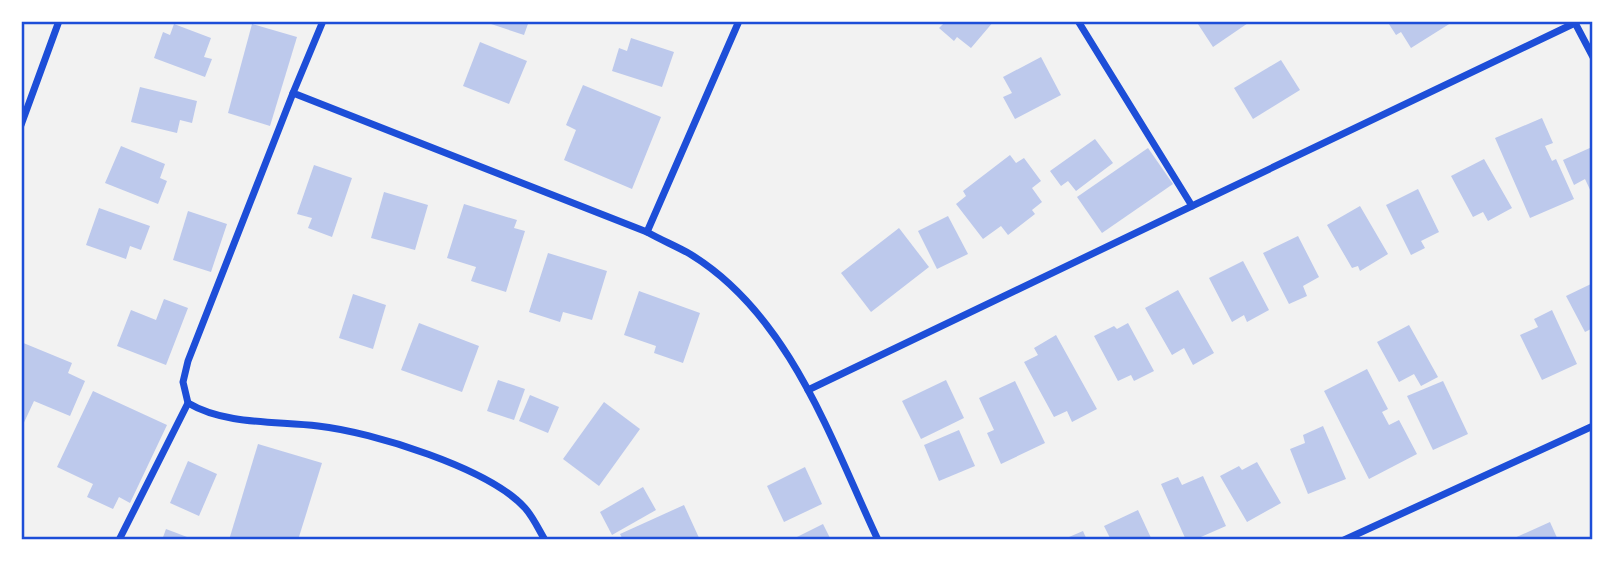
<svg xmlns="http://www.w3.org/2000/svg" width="1614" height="561" font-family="Helvetica,sans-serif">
<rect width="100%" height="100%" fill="#f2f2f2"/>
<!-- building -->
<g fill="#bdc9ec">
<path d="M482 21H529L524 35Z"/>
<path d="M946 21H994L971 48 957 37 954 41 939 28Z"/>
<path d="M1196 21H1251L1213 47Z"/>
<path d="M1387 21H1454L1411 48 1401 32 1396 35Z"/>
<path d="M174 24 211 38 204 57 212 59 205 77 154 58 163 32 170 35Z"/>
<path d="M252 24 297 37 270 126 228 113Z"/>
<path d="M631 38 674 52 662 87 612 71 619 48 627 51Z"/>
<path d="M480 42 527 61 509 104 463 86Z"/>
<path d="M1041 57 1061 95 1015 119 1003 97 1012 93 1003 77Z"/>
<path d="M1281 60 1300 90 1253 119 1234 88Z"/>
<path d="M583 85 661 117 632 189 564 160 576 130 566 125Z"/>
<path d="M140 87 197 101 192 123 180 120 177 133 131 122Z"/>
<path d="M1542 118 1553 143 1545 146 1552 161 1556 159 1574 199 1530 218 1495 138Z"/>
<path d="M1095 139 1113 163 1076 191 1068 181 1061 186 1050 171Z"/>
<path d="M121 146 165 164 160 178 167 181 158 204 105 183Z"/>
<path d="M1592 147 1593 150V196L1585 179 1574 185 1563 160Z"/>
<path d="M1148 148 1173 184 1102 233 1077 197Z"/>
<path d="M1010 155 1016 163 1024 158 1041 181 1032 188 1042 202 1032 210 1035 214 1008 235 1001 226 983 239 956 204 966 196 963 191Z"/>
<path d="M1484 159 1512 208 1488 221 1483 212 1473 217 1451 176Z"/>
<path d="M314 165 352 178 332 237 308 228 312 218 297 214Z"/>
<path d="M1418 189 1439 232 1421 241 1425 248 1411 255 1386 205Z"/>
<path d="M384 192 428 205 415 250 371 238Z"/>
<path d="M464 204 517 220 514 228 525 231 506 292 471 281 476 267 447 258Z"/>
<path d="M1360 206 1388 254 1360 271 1358 266 1352 268 1327 225Z"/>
<path d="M99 208 150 226 141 250 130 246 126 259 86 245Z"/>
<path d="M188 211 227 224 211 272 173 260Z"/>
<path d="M948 216 968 254 937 269 918 231Z"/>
<path d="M899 228 929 267 871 312 841 273Z"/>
<path d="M1298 236 1319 277 1303 286 1307 296 1289 304 1263 253Z"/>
<path d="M548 253 607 271 592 320 563 312 560 322 529 312Z"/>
<path d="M1243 261 1269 310 1247 322 1244 315 1232 322 1209 278Z"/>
<path d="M1593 283V328L1585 332 1566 296Z"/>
<path d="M1178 290 1214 353 1193 365 1184 348 1172 355 1145 308Z"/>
<path d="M639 291 700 313 683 363 654 353 656 346 624 335Z"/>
<path d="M353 294 386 305 373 349 339 338Z"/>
<path d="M164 299 188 308 166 365 117 346 131 310 156 320Z"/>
<path d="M1552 310 1577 364 1542 380 1520 335 1538 327 1534 319Z"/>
<path d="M419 323 479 346 462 392 401 370Z"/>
<path d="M1128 323 1154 371 1134 381 1131 375 1118 381 1094 336 1114 326 1117 329Z"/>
<path d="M1409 325 1438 377 1421 386 1414 374 1399 382 1377 342Z"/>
<path d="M1056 335 1097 409 1072 422 1067 411 1054 417 1024 362 1038 355 1034 348Z"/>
<path d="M21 342 72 363 68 373 85 381 70 416 34 401 21 429Z"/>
<path d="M1367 369 1388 409 1382 412 1389 425 1399 420 1417 454 1369 479 1324 391Z"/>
<path d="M498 380 525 389 514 420 487 411Z"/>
<path d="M946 380 964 418 921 439 902 401Z"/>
<path d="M1015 381 1045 443 1001 464 987 433 994 430 979 398Z"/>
<path d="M1443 381 1468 434 1433 450 1407 396Z"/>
<path d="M93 391 167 425 130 503 119 497 113 509 87 497 93 484 57 467Z"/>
<path d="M530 395 559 407 548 433 519 421Z"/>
<path d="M604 402 640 429 599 486 563 459Z"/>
<path d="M1323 426 1346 479 1308 494 1290 449 1305 443 1303 435Z"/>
<path d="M959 430 975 466 939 481 924 445Z"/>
<path d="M258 444 322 463 298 540H229Z"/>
<path d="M188 461 217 474 199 516 170 503Z"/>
<path d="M1257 462 1281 503 1247 522 1220 476 1239 466 1242 470Z"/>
<path d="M805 467 822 504 784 522 767 486Z"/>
<path d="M1203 476 1226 526 1194 540H1186L1161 484 1178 477 1182 485Z"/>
<path d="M643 487 656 510 612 535 600 512Z"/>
<path d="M684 505 700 540H623L620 534Z"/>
<path d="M1138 510 1152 540H1111L1104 526Z"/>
<path d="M1550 522 1558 540H1510Z"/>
<path d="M823 524 831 540H791Z"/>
<path d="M166 529 195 540H162Z"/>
<path d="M1083 531 1087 540H1062Z"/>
</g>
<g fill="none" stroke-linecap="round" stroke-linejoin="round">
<!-- minor -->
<g stroke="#1d4ed8" stroke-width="7">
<path d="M323 21 293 93 647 232C661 240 676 246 690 254 790 315 831 440 878 540"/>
<path d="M1078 21 1192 206 1575 23"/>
<path d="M1574 21 1593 57"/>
<path d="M21 125 59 21"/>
<path d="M647 232 739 21"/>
<path d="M808 390 1192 206"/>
<path d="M188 403C225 425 276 421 318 426 372 432 489 468 525 508 533 517 539 530 545 540"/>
<path d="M119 540 188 403 183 382 188 361 293 93"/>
<path d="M1344 540 1593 426"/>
</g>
</g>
<!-- border -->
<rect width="1614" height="561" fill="none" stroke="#ffffff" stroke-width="46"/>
<rect x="23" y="23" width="1568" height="515" fill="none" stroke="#1d4ed8" stroke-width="2.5"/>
</svg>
